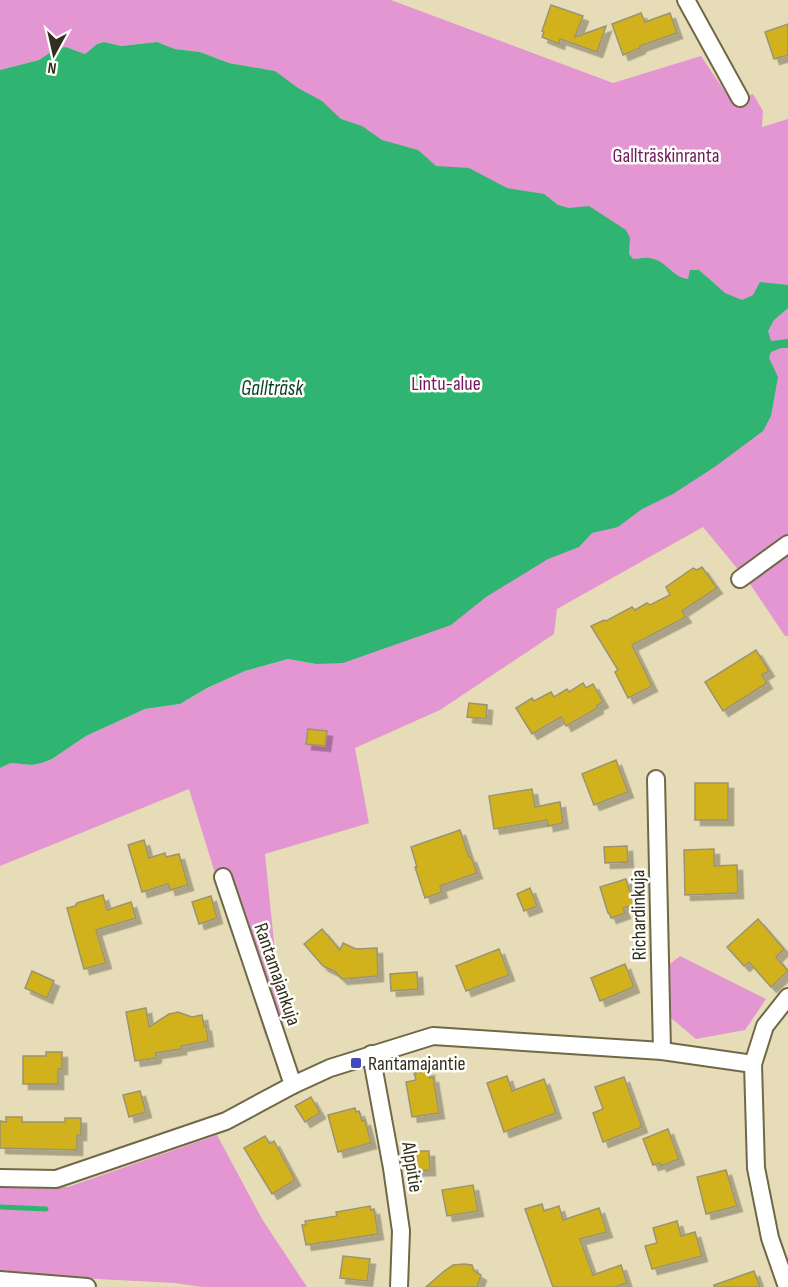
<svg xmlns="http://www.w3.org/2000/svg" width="788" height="1287" font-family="'Sofia Sans Condensed',sans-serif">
<defs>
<filter id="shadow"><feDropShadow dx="5.5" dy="5.5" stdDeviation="0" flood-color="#0004"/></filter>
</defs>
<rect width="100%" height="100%" fill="#e6ddb8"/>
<!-- green -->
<g fill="#e396d1">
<path d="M0 0H391L613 83 701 56 732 102 753 94 763 111 762 127 788 119V636H785L750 584 703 527 557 609 554 634 440 710 355 748 369 823 265 854 283 1031 266 1038 189 789 0 866V768L11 763 32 765 42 763 52 759 86 736 145 709 180 704 207 688 245 671 288 659 316 664 275 71 229 63 200 52 175 49 157 42 120 46 104 42 97 44 85 54 66 47 57 48 39 60 0 70Z"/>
<path d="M680 956 766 999 745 1030 696 1039 671 1018 666 967Z"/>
<path d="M217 1135 262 1219 307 1287H202L175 1283 0 1274V1185L68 1187Z"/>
</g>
<!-- water -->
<path fill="#2fb571" d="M104 42 121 46 157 42 175 49 200 52 229 63 275 71 298 88 322 101 341 119 362 126 382 140 418 150 436 166 469 168 507 188 544 194 558 205 569 208 589 206 626 230 630 238 629 254 633 259C638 259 644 257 649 258 665 259 673 278 688 279L690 270H699L725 293 742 300 753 295 760 282 788 285V308L774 320 768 331 771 341 788 339V348H781L771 352 769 358 778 377 771 416 763 431 716 466 673 494 642 509 618 527 592 533 579 547 548 559 486 597 451 625 343 663 316 664 288 659 245 671 207 688 180 704 145 709 86 736 52 759 42 763 32 765 11 763 0 768V70L39 60 57 48 66 47 85 54 97 44Z"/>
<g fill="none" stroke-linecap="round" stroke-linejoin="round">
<!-- stream -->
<path stroke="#2fb571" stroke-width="5" d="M0 1207 46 1209"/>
</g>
<!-- building -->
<g fill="#d1b21e" stroke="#9c9470" stroke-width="1.5" filter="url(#shadow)">
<path d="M551 5 583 16 575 37 606 26 597 52 560 39 559 44 542 37 544 32 542 31Z"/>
<path d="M641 13 645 22 670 13 677 33 640 46V48L623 55 612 24Z"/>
<path d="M788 24V55L774 59 765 32Z"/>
<path d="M702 567 717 588 682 611 686 617 632 645 652 686 628 698 615 672 618 670 591 626 604 620 606 621 632 607 635 610 647 603 650 605 670 595 666 587 693 568 697 570Z"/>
<path d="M756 650 769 671 762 675 767 683 723 711 705 682Z"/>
<path d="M583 683 586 688 593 684 603 702 597 705 598 708 566 726 561 717 532 734 516 708 532 698 534 701 551 692 554 697 567 689 569 692Z"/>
<path d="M469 703 487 705 486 719 467 717Z"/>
<path d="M308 729 327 731 325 746 306 744Z"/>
<path d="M616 760 628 792 594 805 582 774Z"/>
<rect x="695" y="783" width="33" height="37"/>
<path d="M532 789 535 807 560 802 563 823 548 826 547 820 494 829 489 796Z"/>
<path d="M460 830 469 857H471L477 873 440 886 442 892 425 898 415 867H417L411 847Z"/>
<path d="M144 840 149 858 165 853 166 857 179 854 188 885 170 890 168 884 142 892 128 845Z"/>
<path d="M627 846 628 862 605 863 604 847Z"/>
<path d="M714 849V866L737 865 738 893 685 895 684 850Z"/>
<path d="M626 879 634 905 623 908 625 913 611 918 609 913H608L600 887Z"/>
<path d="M530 888 537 906 524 911 517 894Z"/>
<path d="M103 895 107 910 131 902 136 918 96 930 106 963 84 969 67 908 75 906 77 903Z"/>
<path d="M211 896 217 918 199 924 192 902Z"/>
<path d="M758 919 784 949 776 957 788 971 771 987 749 962 744 966 727 947Z"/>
<path d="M322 929 340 950 343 943 356 949 377 948 378 976 342 979 334 971 323 966 304 944Z"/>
<path d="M499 949 509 975 466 991 456 966Z"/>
<path d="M625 964 634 987 600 1001 591 978Z"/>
<path d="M32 971 54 981 47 998 25 988Z"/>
<path d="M417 972 418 989 391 991 390 974Z"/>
<path d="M146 1008 149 1027 169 1014 174 1013 178 1012 192 1017 202 1015 204 1026H206L208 1041 181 1046V1049L156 1053V1056L155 1058 135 1061 126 1012Z"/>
<path d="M46 1052H62V1069H58V1084H23V1056H46Z"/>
<path d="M429 1070 430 1078 433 1077 439 1113 412 1117 406 1082 416 1080 414 1073Z"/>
<path d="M507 1076 512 1091 544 1079 556 1113 504 1132 487 1083Z"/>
<path d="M624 1077 642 1127 603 1142 593 1113 603 1109 595 1087Z"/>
<path d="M140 1091 146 1112 129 1117 123 1095Z"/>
<path d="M311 1097 320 1113 305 1122 295 1106Z"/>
<path d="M355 1108 356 1112 359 1111 362 1121 365 1120 371 1143 338 1152 328 1115Z"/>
<path d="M6 1117H22V1122H65V1118H81V1135H77V1150L0 1148V1121L6 1122Z"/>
<path d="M668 1129 679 1159 661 1166 660 1163 653 1165 643 1139Z"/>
<path d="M265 1136 270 1144 274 1141 295 1180 272 1194 244 1148Z"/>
<path d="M410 1151H429L430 1170 410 1171Z"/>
<path d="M726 1170 737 1206 706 1214 697 1177Z"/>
<path d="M473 1185 478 1211 447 1216 442 1190Z"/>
<path d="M542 1204 544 1211 559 1206 563 1220 599 1208 607 1232 580 1239 593 1275 621 1265 627 1283 615 1287H553L525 1209Z"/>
<path d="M370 1206 371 1210 374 1209 378 1234 306 1245 302 1225H306L305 1221 337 1216 336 1212Z"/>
<path d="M677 1221 681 1236 695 1232 702 1256 652 1269 645 1246 657 1243 653 1228Z"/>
<path d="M343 1256 370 1259 367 1281 340 1278Z"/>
<path d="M464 1264 472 1265 474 1271 481 1275 477 1287H426L443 1272 453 1265Z"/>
<path d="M754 1271 760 1287H714V1285Z"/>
</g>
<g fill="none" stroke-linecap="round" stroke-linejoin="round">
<defs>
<g id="minor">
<path d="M686 0 740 98"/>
<path d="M740 579 788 544"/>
<path d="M656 779 662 1051"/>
<path d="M223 877 293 1085"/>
<path d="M371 1054 392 1168 401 1231 399 1287"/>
<path d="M0 1178 56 1179 226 1121 293 1085 330 1068 433 1036 662 1051 753 1064"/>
<path d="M0 1280 87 1287"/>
<path d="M787 1287 770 1238 756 1168 753 1064 765 1026 788 997"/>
</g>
</defs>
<!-- minor casing -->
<use href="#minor" stroke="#706846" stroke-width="20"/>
<!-- minor -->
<use href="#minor" stroke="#fff" stroke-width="16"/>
</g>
<!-- markers -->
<rect fill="#4548bd" stroke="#fefefa" stroke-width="2" x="350" y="1057" width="12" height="12" rx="3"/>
<g text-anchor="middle" stroke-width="5" stroke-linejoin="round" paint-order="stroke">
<!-- park labels -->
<g font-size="20" fill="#6f1861" stroke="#fefefa">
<text x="666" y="162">Gallträskinranta</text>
<text x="446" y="390">Lintu-alue</text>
</g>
<!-- street labels -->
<g font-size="20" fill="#322e20" stroke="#fefefa">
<text transform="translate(638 915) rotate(-91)" y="7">Richardinkuja</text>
<text transform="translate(278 974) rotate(71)" y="7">Rantamajankuja</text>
<text transform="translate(413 1167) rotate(81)" y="7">Alppitie</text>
</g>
<!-- poi labels -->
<g font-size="20" fill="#322e20" stroke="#fefefa" text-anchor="start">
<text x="368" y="1070">Rantamajantie</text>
</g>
<!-- water labels -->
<g font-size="21" font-style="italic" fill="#093f23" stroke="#fefefa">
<text x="272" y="395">Gallträsk</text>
</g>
</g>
<!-- north arrow -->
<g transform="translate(54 54) rotate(188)" stroke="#fefefa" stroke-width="4.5" paint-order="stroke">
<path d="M0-4.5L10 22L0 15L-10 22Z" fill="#322e20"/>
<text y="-9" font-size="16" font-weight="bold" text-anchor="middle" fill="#322e20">N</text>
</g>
</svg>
